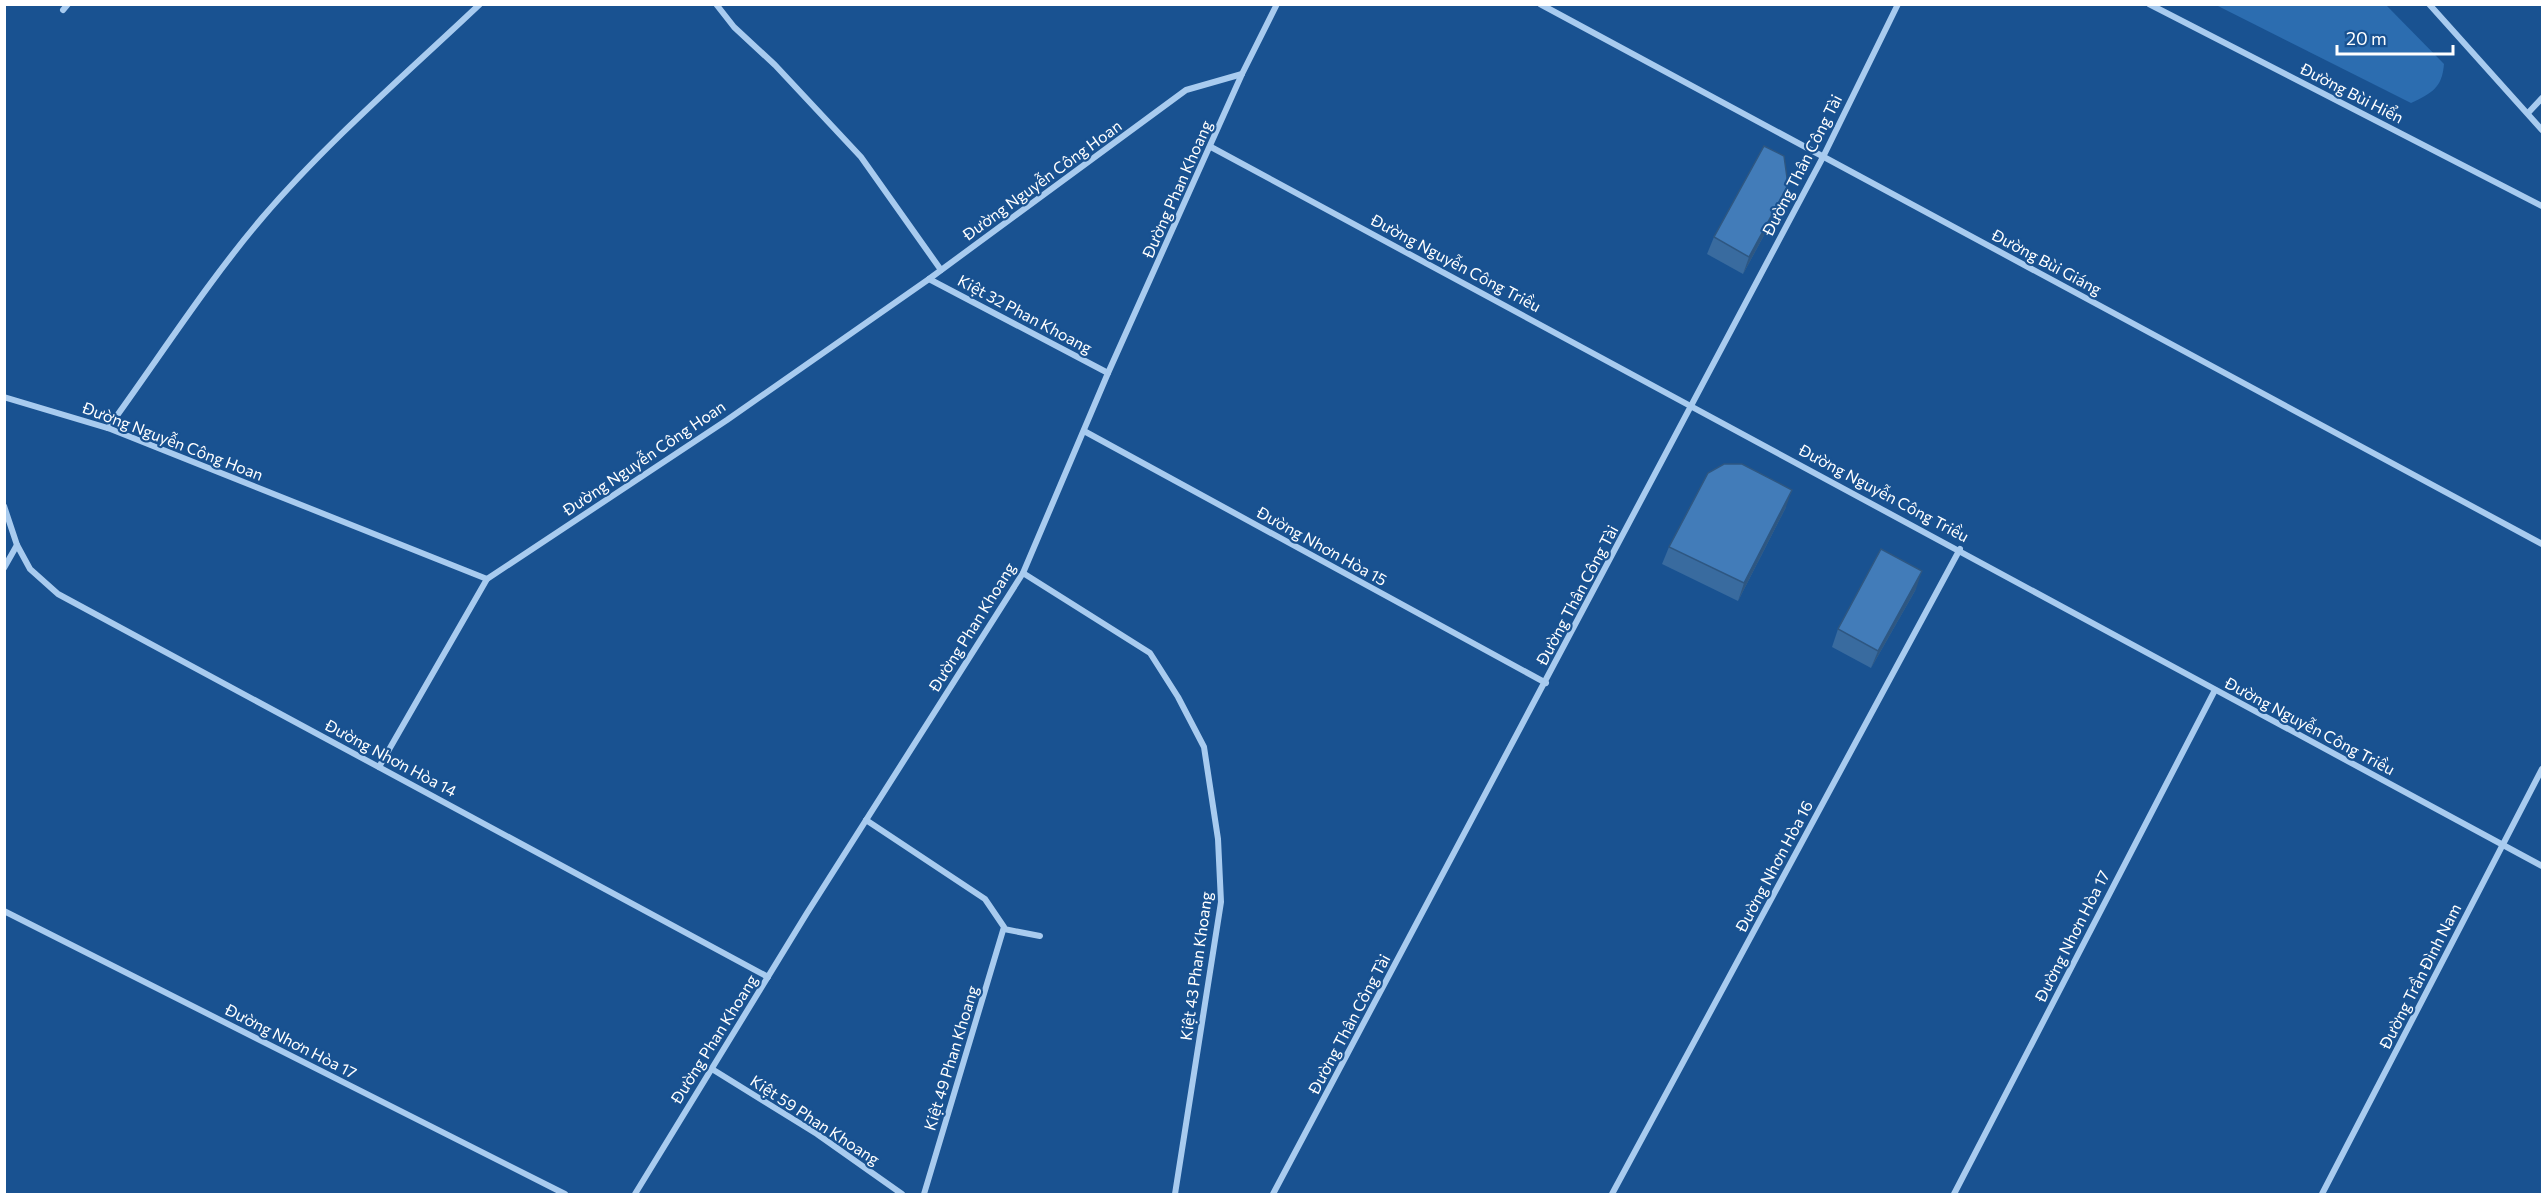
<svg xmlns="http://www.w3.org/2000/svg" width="2547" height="1199" font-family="Commissioner,sans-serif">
<rect width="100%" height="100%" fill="#195291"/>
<!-- grass -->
<path fill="#2c6db0" d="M2216 5H2386L2444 64C2442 88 2432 93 2411 103Z"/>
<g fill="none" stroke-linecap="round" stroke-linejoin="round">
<!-- minor -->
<g stroke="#a8cbef" stroke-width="6">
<path d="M716 4 734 27 775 65 861 157 941 270"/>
<path d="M1540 4 2542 544"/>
<path d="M2149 4 2542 206"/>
<path d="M2429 4 2542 130"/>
<path d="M63 10 68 4"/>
<path d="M2528 113 2542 98"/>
<path d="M1211 147 2542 866"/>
<path d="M929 279 1108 373"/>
<path d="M4 397 108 428 487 579 727 420 929 279 1186 90 1242 74"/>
<path d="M108 428C159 358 206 284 262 218 328 141 406 74 480 4"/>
<path d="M1084 431 1546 683"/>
<path d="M4 506 17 545 30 569 58 594 768 977"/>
<path d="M4 568 17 545"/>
<path d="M1023 573 1150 653 1178 697 1204 747 1218 839 1221 902 1175 1194"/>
<path d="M379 767 487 579"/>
<path d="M866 820 985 899 1004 927 924 1194"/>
<path d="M4 911 565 1194"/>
<path d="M1004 929 1040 936"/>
<path d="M712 1069 817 1134 902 1194"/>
<path d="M635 1194 807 913 1023 573 1108 373 1242 74 1277 4"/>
<path d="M1273 1194 1823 157 1898 4"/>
<path d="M1612 1194 1960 549"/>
<path d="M1954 1194 2215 690"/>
<path d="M2322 1194 2542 769"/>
</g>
</g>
<!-- wall -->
<g fill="#396b9f">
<path d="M1782 202 1743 274 1707 254 1714 237Z"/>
<path d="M1786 507 1738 601 1662 564 1669 547Z"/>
<path d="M1916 589 1871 668 1832 647 1838 629Z"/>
</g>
<!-- shaded-wall -->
<g fill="#2e5782">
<path d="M1788 185 1782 202 1743 274 1749 257Z"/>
<path d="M1792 490 1786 507 1738 601 1744 583Z"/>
<path d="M1922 571 1916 589 1871 668 1878 651Z"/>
</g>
<!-- building -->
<g fill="#427cb9" stroke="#2e5782" stroke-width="1.5">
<path d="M1764 146 1784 156 1788 185 1749 257 1714 237Z"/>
<path d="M1724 464H1742L1792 490 1744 583 1669 547 1708 473Z"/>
<path d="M1881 549 1922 571 1878 651 1838 629Z"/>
</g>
<g text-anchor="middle" stroke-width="4.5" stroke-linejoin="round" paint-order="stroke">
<!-- street labels -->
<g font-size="16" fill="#fff" stroke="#195291">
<text transform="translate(2352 93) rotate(27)" y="6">Đường Bùi Hiển</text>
<text transform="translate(1802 165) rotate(-63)" y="6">Đường Thân Công Tài</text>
<text transform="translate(1042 180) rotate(-36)" y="6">Đường Nguyễn Công Hoan</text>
<text transform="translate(1177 189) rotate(-66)" y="6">Đường Phan Khoang</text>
<text transform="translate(2047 262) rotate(28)" y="6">Đường Bùi Giáng</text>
<text transform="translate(1456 263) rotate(28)" y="6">Đường Nguyễn Công Triều</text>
<text transform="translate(1025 314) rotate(28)" y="6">Kiệt 32 Phan Khoang</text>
<text transform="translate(173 441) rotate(21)" y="6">Đường Nguyễn Công Hoan</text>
<text transform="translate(644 458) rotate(-34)" y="6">Đường Nguyễn Công Hoan</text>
<text transform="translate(1884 493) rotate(28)" y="6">Đường Nguyễn Công Triều</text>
<text transform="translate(1322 546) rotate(29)" y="6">Đường Nhơn Hòa 15</text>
<text transform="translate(1577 595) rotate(-62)" y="6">Đường Thân Công Tài</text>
<text transform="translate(972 627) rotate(-58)" y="6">Đường Phan Khoang</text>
<text transform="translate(2310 726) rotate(28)" y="6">Đường Nguyễn Công Triều</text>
<text transform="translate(391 758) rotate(28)" y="6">Đường Nhơn Hòa 14</text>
<text transform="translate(1774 866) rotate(-62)" y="6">Đường Nhơn Hòa 16</text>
<text transform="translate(2072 936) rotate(-63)" y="6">Đường Nhơn Hòa 17</text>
<text transform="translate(1196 966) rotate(-82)" y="6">Kiệt 43 Phan Khoang</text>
<text transform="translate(2420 976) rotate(-63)" y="6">Đường Trần Đình Nam</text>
<text transform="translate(1349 1024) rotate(-62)" y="6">Đường Thân Công Tài</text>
<text transform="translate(714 1039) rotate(-58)" y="6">Đường Phan Khoang</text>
<text transform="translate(291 1041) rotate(27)" y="6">Đường Nhơn Hòa 17</text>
<text transform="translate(951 1058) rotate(-73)" y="6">Kiệt 49 Phan Khoang</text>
<text transform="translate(815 1120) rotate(33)" y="6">Kiệt 59 Phan Khoang</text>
</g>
</g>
<!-- border -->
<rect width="2547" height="1199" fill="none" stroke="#ffffff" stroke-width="12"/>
<!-- scale -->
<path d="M2337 45v9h116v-9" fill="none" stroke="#ffffff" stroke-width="3"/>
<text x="2346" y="45" font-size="18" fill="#ffffff" stroke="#195291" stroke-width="4.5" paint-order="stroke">20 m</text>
</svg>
